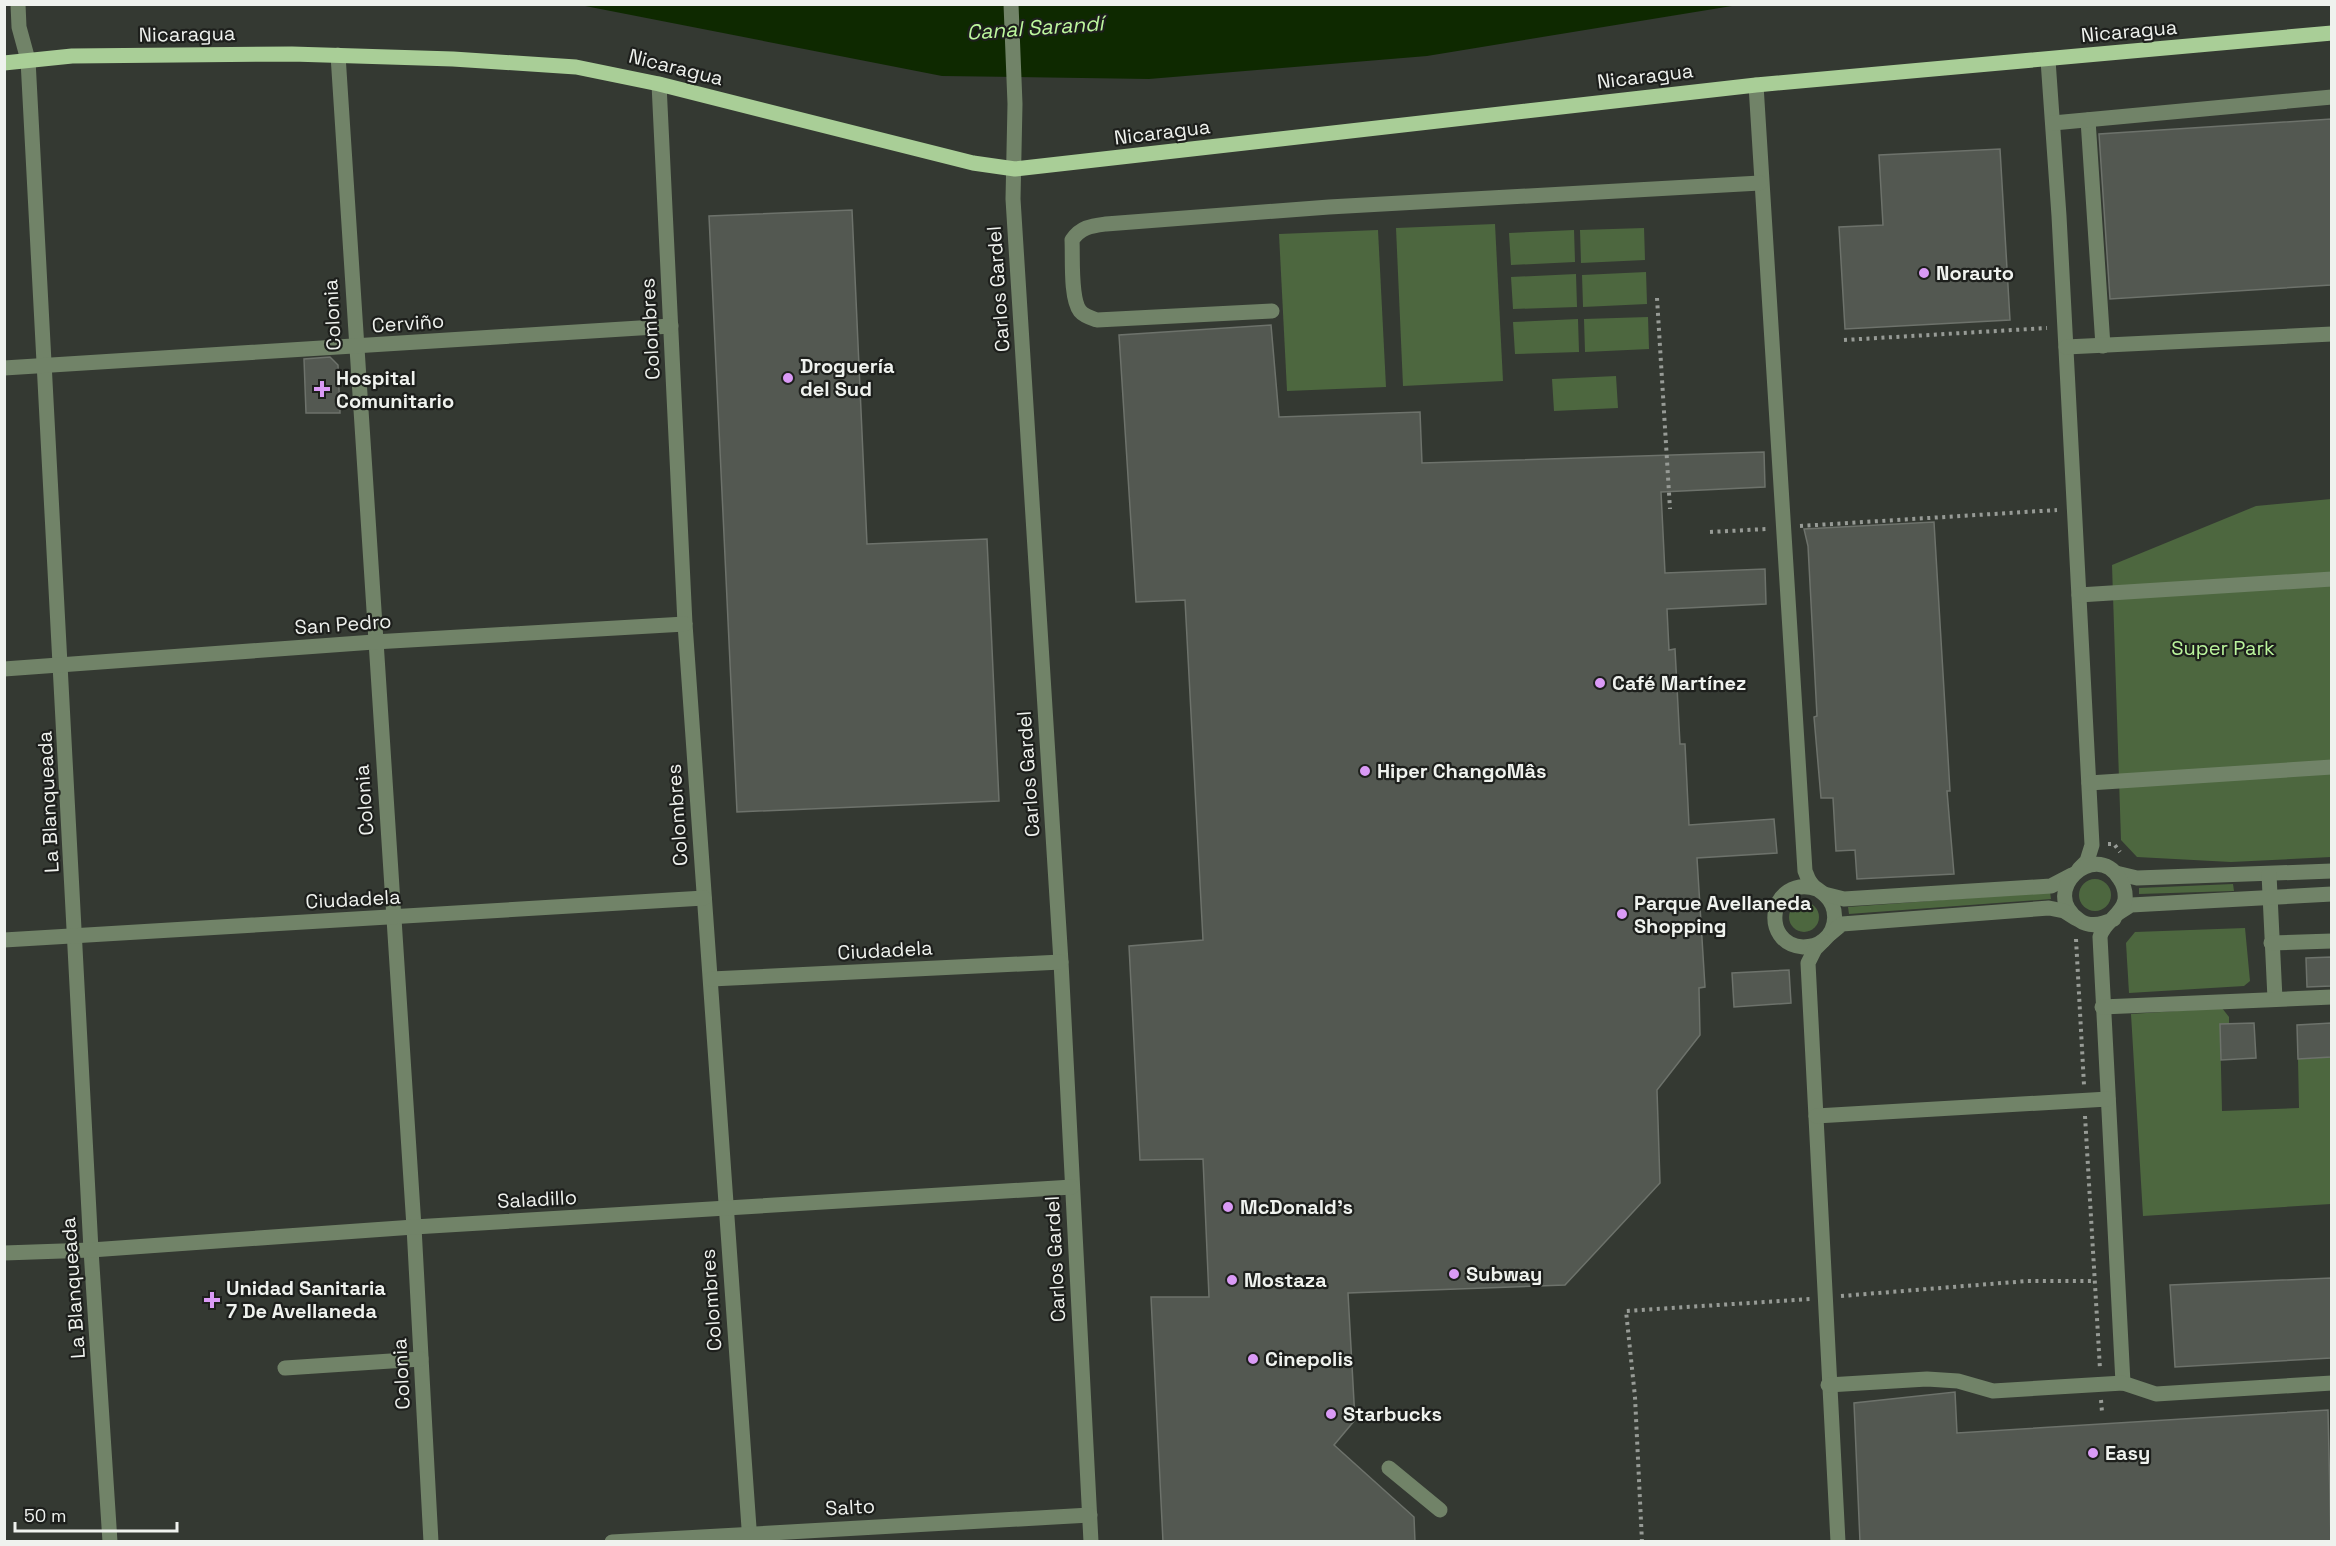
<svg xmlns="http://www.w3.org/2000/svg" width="2336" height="1546" font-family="'Space Grotesk',sans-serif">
<rect width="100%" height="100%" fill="#343932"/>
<!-- green -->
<g fill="#4d673f">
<path d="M1495 224 1503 381 1403 386 1396 228Z"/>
<path d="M1644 228 1645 260 1581 263 1580 230Z"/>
<path d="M1378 230 1386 387 1287 391 1279 234Z"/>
<path d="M1574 230 1575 262 1511 265 1509 233Z"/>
<path d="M1646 272 1647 304 1583 307 1582 275Z"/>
<path d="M1576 274 1577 307 1513 309 1511 277Z"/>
<path d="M1648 317 1649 349 1585 352 1584 319Z"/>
<path d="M1578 319 1579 352 1515 354 1513 322Z"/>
<path d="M1616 376 1618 408 1554 411 1552 379Z"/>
<path d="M2331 499V857L2231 862 2137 857 2121 840 2112 565 2256 506Z"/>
<circle cx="2095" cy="895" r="16"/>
<path d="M2233 884 2234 891 2139 894V888Z"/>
<path d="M2050 892 2051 899 1849 914 1848 907Z"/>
<circle cx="1804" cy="917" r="15"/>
<path d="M2245 928 2250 981 2244 986 2129 993 2126 943 2135 932Z"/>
<path d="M2222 1008 2229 1017V1024L2220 1025 2222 1111 2299 1108 2298 1059 2331 1057V1204L2143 1216 2131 1014Z"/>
</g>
<!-- water -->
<path fill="#0e2900" d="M580 5H1738L1427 56 1149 79 942 76Z"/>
<!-- building -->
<g fill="#535851" stroke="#6d726b" stroke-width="1.5">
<path d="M2331 119V285L2110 299 2099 134Z"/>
<path d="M2000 149 2010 320 1845 329 1839 227 1883 225 1879 155Z"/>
<path d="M852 210 867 544 987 539 999 801 737 812 709 216Z"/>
<path d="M1271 325 1279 417 1420 412 1422 463 1764 452 1765 487 1661 492 1665 573 1765 569 1766 604 1667 609 1669 650 1675 649 1680 744H1685L1689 825 1774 819 1777 853 1697 858 1705 987 1699 988 1700 1035 1657 1090 1660 1183 1565 1285 1348 1293 1355 1420 1334 1445 1414 1517 1415 1542H1163L1151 1297H1209L1203 1159 1140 1160 1129 946 1203 940 1185 600 1136 602 1119 335Z"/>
<path d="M330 357 338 365 340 413H306L304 359Z"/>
<path d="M1934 522 1950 791H1947L1954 874 1857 879 1855 850 1836 851 1833 798H1821L1814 717 1817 716 1808 546 1804 529Z"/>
<path d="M2331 957V986L2307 987 2306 958Z"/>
<path d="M1789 970 1791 1003 1734 1007 1732 973Z"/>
<path d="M2254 1023 2256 1058 2221 1060 2220 1024Z"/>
<path d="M2331 1023V1057L2298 1059 2297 1025Z"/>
<path d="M2331 1278V1358L2175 1367 2170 1285Z"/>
<path d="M1955 1392 1957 1433 2328 1410 2331 1542H1860L1854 1403Z"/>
</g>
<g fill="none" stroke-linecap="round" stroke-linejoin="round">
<!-- path -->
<g stroke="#979b96" stroke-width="4" stroke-dasharray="3 4.5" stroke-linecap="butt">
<path d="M1657 298 1670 509"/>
<path d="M1844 340 2047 328"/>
<path d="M1800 526 2057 510"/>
<path d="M1710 532 1766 529"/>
<path d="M2108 844H2114L2120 852"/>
<path d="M2076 939 2084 1085"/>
<path d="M2085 1116 2100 1369"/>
<path d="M1841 1296 2027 1281H2095"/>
<path d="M2101 1400 2102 1412"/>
<path d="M1642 1542 1635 1397 1626 1311 1810 1299"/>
</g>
<!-- minor -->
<g stroke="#718368" stroke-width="15">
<path d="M18 4 19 27 28 60 91 1250 110 1542"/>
<path d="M1011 4 1015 104 1013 199 1061 962 1091 1542"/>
<path d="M338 55 414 1227 431 1542"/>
<path d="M2048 60 2059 216 2092 845 2087 861 2079 869"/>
<path d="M659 84 685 624 750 1542"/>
<path d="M1756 85 1805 871C1807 875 1808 880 1811 883 1814 888 1821 891 1825 895 1838 907 1838 928 1824 940 1818 945 1810 947 1803 947 1759 944 1769 874 1817 889"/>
<path d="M2088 120 2103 346"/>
<path d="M2053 123 2332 97"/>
<path d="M1272 311 1097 320C1091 318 1084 316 1080 311 1070 298 1073 257 1072 240 1081 227 1091 226 1106 224L1329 207 1760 183"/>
<path d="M2066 347 2332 334"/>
<path d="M4 368 671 326"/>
<path d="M2079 595 2332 579"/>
<path d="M4 669 374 642 685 624"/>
<path d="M2089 783 2332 767"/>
<path d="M2116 873 2137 878 2332 871"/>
<path d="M2269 874 2275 999"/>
<path d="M1824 894 1844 899 2051 886 2072 875"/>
<path d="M2120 912 2131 905 2332 894"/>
<path d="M2114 919C2102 925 2090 928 2079 920 2038 892 2095 839 2119 878 2124 885 2126 891 2125 900 2122 916 2103 922 2100 937L2123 1383"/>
<path d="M1830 934 1842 924 2049 908 2064 911 2075 918"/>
<path d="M4 940 704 898"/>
<path d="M1823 941 1815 949 1808 963 1838 1542"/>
<path d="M2271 943 2332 941"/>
<path d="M711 979 1061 962"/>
<path d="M2102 1007 2332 997"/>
<path d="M1816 1116 2108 1099"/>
<path d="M4 1253 91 1250 414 1227 1072 1187"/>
<path d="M285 1368 421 1359"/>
<path d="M1828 1385 1927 1379 1958 1381 1993 1391 2123 1383 2156 1394 2332 1383"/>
<path d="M1389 1468 1440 1510"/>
<path d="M612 1542 1090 1515"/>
</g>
<!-- major -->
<path stroke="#a9ce97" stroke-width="15" d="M4 63 72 56 292 54 453 59 576 67 659 84 973 163 1015 169 1756 85 2332 33"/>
</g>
<!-- markers -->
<g fill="#da9af6" stroke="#1d1f1c" stroke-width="2">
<circle cx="1924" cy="273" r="6"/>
<circle cx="788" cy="378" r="6"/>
<path d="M319 380h6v6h6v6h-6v6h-6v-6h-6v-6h6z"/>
<circle cx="1600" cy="683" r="6"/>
<circle cx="1365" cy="771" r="6"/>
<circle cx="1622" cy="914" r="6"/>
<circle cx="1228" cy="1207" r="6"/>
<circle cx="1454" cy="1274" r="6"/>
<circle cx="1232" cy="1280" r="6"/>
<path d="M209 1291h6v6h6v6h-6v6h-6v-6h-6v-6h6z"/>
<circle cx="1253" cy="1359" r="6"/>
<circle cx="1331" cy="1414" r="6"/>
<circle cx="2093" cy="1453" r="6"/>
</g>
<g text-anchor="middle" stroke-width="4.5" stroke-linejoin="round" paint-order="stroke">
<!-- street labels -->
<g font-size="20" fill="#eff2ee" stroke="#1d1f1c">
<text transform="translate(2129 31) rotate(-5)" y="7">Nicaragua</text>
<text transform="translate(187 34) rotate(-1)" y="7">Nicaragua</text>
<text transform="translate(676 67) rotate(14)" y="7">Nicaragua</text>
<text transform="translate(1645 76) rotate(-7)" y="7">Nicaragua</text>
<text transform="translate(1162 132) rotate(-7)" y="7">Nicaragua</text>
<text transform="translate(998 289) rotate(-94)" y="7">Carlos Gardel</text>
<text transform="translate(332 315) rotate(-93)" y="7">Colonia</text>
<text transform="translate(408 323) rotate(-4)" y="7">Cerviño</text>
<text transform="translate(650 329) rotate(-93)" y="7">Colombres</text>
<text transform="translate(343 624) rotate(-4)" y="7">San Pedro</text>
<text transform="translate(1028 774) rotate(-94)" y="7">Carlos Gardel</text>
<text transform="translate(364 800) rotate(-94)" y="7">Colonia</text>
<text transform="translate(48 802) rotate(-93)" y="7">La Blanqueada</text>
<text transform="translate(677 815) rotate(-94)" y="7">Colombres</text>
<text transform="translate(353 899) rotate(-3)" y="7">Ciudadela</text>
<text transform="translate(885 950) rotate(-3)" y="7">Ciudadela</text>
<text transform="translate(537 1199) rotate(-3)" y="7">Saladillo</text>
<text transform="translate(1055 1259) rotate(-93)" y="7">Carlos Gardel</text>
<text transform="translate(73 1288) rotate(-94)" y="7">La Blanqueada</text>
<text transform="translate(711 1300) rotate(-94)" y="7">Colombres</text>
<text transform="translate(401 1374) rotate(-93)" y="7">Colonia</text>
<text transform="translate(850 1507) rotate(-3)" y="7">Salto</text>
</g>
<!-- poi labels -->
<g font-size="20" font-weight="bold" fill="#eff2ee" stroke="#1d1f1c" text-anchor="start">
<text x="1936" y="280">Norauto</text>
<text x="800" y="373">Droguería<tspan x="800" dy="23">del Sud</tspan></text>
<text x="336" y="385">Hospital<tspan x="336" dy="23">Comunitario</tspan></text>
<text x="1612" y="690">Café Martínez</text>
<text x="1377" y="778">Hiper ChangoMâs</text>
<text x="1634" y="910">Parque Avellaneda<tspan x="1634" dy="23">Shopping</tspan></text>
<text x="1240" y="1214">McDonald's</text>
<text x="1466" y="1281">Subway</text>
<text x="1244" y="1287">Mostaza</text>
<text x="226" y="1295">Unidad Sanitaria<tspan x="226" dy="23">7 De Avellaneda</tspan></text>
<text x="1265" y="1366">Cinepolis</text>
<text x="1343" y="1421">Starbucks</text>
<text x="2105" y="1460">Easy</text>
</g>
<!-- park labels -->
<g font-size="20" fill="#bbf59d" stroke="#1d1f1c">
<text x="2223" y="655">Super Park</text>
</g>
<!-- water labels -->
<g font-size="21" font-style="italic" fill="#bdf79e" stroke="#1d1f1c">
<text transform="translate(1035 28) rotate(-4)" y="7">Canal Sarandí</text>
</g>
</g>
<!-- border -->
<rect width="2336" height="1546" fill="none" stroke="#eff2ee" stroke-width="12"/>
<!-- scale -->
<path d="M15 1522v9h162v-9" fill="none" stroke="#eff2ee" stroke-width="3"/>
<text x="24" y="1522" font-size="18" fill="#eff2ee" stroke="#1d1f1c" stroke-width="4.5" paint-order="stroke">50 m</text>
</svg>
